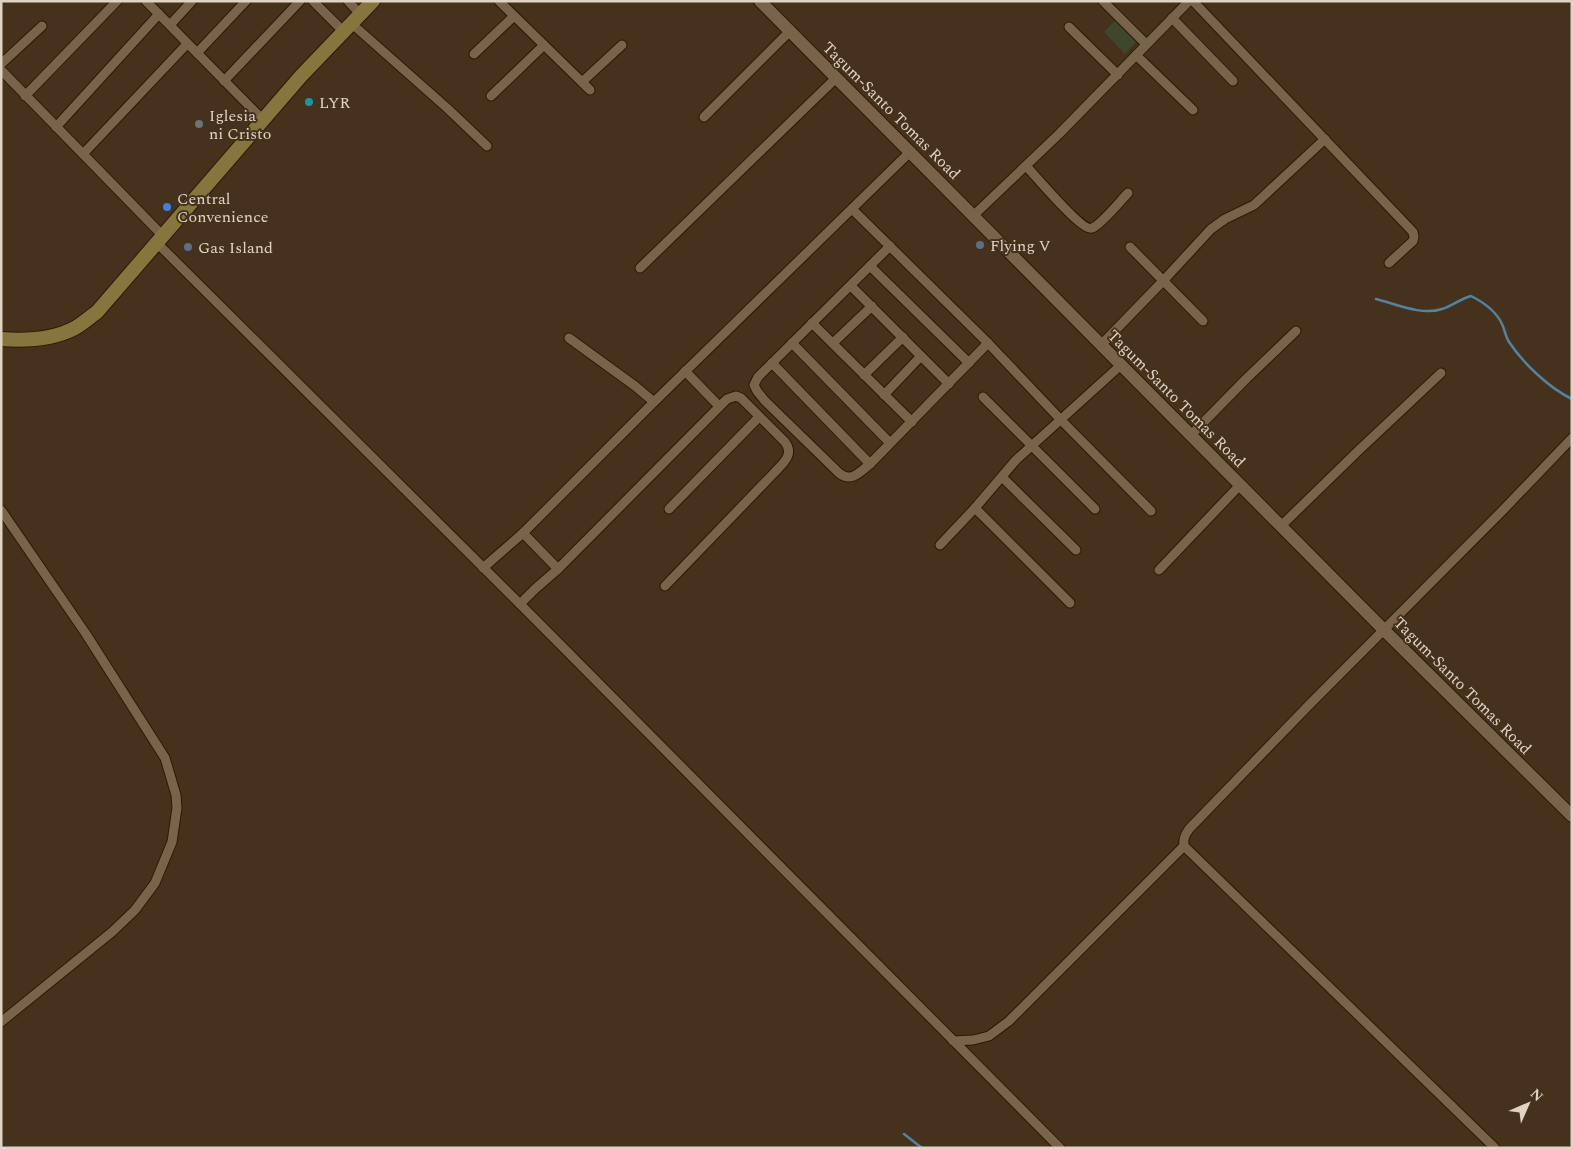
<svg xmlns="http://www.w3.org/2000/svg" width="1573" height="1149" font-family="Spectral,serif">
<rect width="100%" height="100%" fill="#46321c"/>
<!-- green -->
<path fill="#3e472a" d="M1117 19 1138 40 1125 54 1104 32Z"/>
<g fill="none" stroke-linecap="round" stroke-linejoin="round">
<!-- stream -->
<g stroke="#5183a3" stroke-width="2.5">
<path d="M1376 299C1396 304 1422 316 1442 309 1452 306 1460 299 1471 296 1483 302 1496 311 1502 324 1505 330 1505 336 1509 342 1523 363 1549 388 1572 399"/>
<path d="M904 1134 922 1148"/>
</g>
<defs>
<g id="minor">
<path d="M146 1 263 120"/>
<path d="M313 1 343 31"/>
<path d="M348 1 360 14"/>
<path d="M499 1 590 90"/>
<path d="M1103 1 1146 44"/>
<path d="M1193 1 1413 232 1414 237 1413 241 1389 263"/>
<path d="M1172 18 1233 81"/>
<path d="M351 23 447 108 487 146"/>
<path d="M170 25 192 1"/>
<path d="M1069 27 1118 75"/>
<path d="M197 53 246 1"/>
<path d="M474 54 514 16"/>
<path d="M1136 55 1193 110"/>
<path d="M1 64 42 26"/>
<path d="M1 70 163 236"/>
<path d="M224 81 300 1"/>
<path d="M582 82 622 45"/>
<path d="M25 96 117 1"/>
<path d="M491 96 544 45"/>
<path d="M704 117 790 31"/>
<path d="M56 127 159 14"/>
<path d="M83 154 187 44"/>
<path d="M1026 166C1035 175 1082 232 1092 228 1101 225 1121 200 1128 193"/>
<path d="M852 209 988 343 1061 420 1151 511"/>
<path d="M973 216 1059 134 1189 1"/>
<path d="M157 243 520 604 1060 1148"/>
<path d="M890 246 758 377 754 385 757 391 765 401 839 473C851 483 860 472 870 464L988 343"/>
<path d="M1130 247 1203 321"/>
<path d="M870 266 969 363"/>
<path d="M640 268 836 78"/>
<path d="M851 286 949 384"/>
<path d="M812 323 912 422"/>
<path d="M569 338 635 386 654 402"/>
<path d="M792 343 890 443"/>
<path d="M833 343 872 306"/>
<path d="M1101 345 1163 281 1211 229 1225 219 1254 205 1325 139"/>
<path d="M772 363 870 464"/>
<path d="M685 371 719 406"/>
<path d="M864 375 903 337"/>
<path d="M884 395 921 356"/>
<path d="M983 397 1095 509"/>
<path d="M1191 435 1246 379 1296 331"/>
<path d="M1002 477 1076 550"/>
<path d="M975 508 1070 603"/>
<path d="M669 509 759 417"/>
<path d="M1 510 86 634 165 758 176 795 177 808 172 842 155 883 135 910 112 932 1 1022"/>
<path d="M1281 526 1358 451 1441 373"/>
<path d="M523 533 558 569"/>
<path d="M940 545 975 508 1016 460 1121 365"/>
<path d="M483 568 523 533 654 402 910 152"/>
<path d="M1159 570 1240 485"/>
<path d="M520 604 535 589 558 569 727 399 736 396 741 398 785 442C795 455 782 464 773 474L665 586"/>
<path d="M1184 846 1495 1148"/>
<path d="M953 1041 973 1040 989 1036 1009 1021 1184 846C1183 839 1185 835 1189 829L1310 704 1505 508 1572 438"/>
</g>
<path id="secondary" d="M760 1 1383 629 1572 816"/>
<path id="primary" d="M1 339C26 341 52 340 75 328 82 324 90 317 97 312L301 76 373 1"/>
</defs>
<!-- minor casing -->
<use href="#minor" stroke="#2c1904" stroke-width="11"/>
<!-- secondary casing -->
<use href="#secondary" stroke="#2c1904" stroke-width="14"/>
<!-- primary casing -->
<use href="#primary" stroke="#2c1904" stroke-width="16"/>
<!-- minor -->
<use href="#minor" stroke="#79634b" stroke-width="9"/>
<!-- secondary -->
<use href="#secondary" stroke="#79634b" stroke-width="12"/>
<!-- primary -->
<use href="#primary" stroke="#86763d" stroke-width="14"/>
</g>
<!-- markers -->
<circle fill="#0f9aa8" stroke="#46321c" stroke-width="2" cx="309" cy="102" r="5"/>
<circle fill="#6b7280" stroke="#46321c" stroke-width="2" cx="199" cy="124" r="5"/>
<circle fill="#3f7fe0" stroke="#46321c" stroke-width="2" cx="167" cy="207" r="5"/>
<g fill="#5c6f8a" stroke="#46321c" stroke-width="2">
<circle cx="980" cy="245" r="5"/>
<circle cx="188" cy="247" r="5"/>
</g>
<g text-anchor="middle" stroke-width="4" stroke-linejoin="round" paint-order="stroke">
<!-- poi labels -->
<g font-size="16" fill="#e0d3c6" stroke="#46321c" text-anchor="start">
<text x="319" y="108">LYR</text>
<text x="209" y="121">Iglesia<tspan x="209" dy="18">ni Cristo</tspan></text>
<text x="177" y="204">Central<tspan x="177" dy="18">Convenience</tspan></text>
<text x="990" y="251">Flying V</text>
<text x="198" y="253">Gas Island</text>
</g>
<!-- street labels -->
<g font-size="16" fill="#e0d3c6" stroke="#46321c">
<text transform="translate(892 110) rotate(45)" y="6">Tagum-Santo Tomas Road</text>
<text transform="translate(1177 398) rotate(45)" y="6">Tagum-Santo Tomas Road</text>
<text transform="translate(1463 685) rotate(45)" y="6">Tagum-Santo Tomas Road</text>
</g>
</g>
<!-- border -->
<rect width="1573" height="1149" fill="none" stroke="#e0d3c6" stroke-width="5"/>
<!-- north arrow -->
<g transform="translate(1528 1104) rotate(45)" stroke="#46321c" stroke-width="4" paint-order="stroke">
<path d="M0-4L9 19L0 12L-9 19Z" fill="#e0d3c6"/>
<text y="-8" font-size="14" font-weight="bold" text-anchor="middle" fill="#e0d3c6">N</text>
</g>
</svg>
